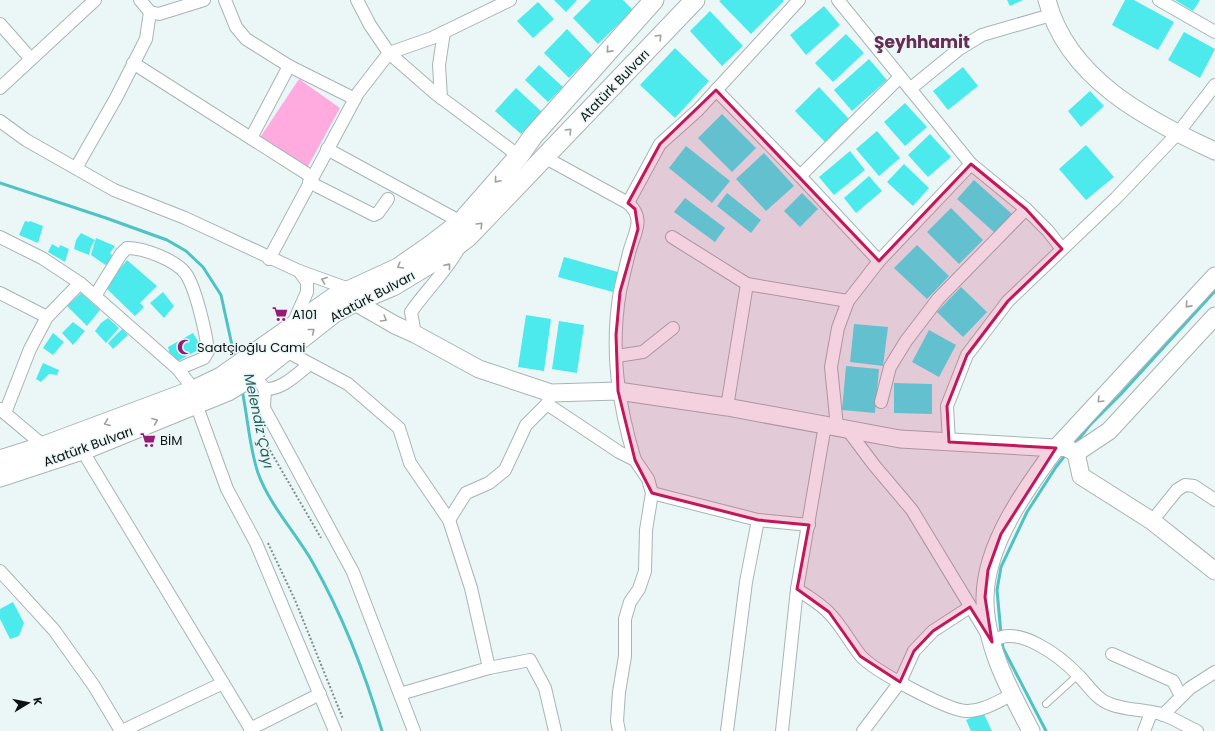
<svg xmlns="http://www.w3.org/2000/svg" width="1215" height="731" font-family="Poppins,sans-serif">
<rect width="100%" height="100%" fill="#ebf7f7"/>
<!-- green -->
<path fill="#ffabe0" d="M299 79 340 108 307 168 259 139Z"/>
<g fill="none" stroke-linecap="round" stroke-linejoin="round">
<!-- stream -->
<g stroke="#4fc2c4" stroke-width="3">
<path d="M0 183 106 218 167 240 186 251 203 267 221 295 235 359"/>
<path d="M242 390C248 418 249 446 258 473 270 506 296 533 313 563 343 616 365 673 382 731"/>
<path d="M1074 445 1090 425 1121 394 1215 291"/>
<path d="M1001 634 997 590 1001 567 1027 512 1056 467 1066 454"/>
<path d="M1002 641 1003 648 1046 731"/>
</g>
</g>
<!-- building -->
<g fill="#4ceaed">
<path d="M554 0H577L566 12Z"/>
<path d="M591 0H623L633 10 598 44 573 18Z"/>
<path d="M721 0H783L784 1 751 34 719 1Z"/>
<path d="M1007 0H1023L1010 6Z"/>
<path d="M1125 0H1134L1174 22 1158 50 1112 25Z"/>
<path d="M1175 0H1200L1193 11Z"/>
<path d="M538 2 554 19 533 38 517 21Z"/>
<path d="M824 6 840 25 806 55 790 35Z"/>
<path d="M710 11 743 46 722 66 690 31Z"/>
<path d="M567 29 592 55 569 78 544 53Z"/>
<path d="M1184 32 1215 49 1200 78 1168 60Z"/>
<path d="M846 34 864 53 833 82 815 63Z"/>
<path d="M675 48 709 81 675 118 640 85Z"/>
<path d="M869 59 887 80 852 111 834 90Z"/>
<path d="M539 65 563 87 548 102 525 80Z"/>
<path d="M963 67 978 86 948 110 933 91Z"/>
<path d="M819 87 849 119 825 142 795 111Z"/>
<path d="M516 88 542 112 521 134 495 111Z"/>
<path d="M1090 91 1104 106 1081 127 1068 111Z"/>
<path d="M905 103 927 127 905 146 884 122Z"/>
<path d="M722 114 756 148 732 172 698 138Z"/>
<path d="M877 131 900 158 879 176 856 149Z"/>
<path d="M930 134 951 157 928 177 908 155Z"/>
<path d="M1086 145 1114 177 1086 200 1059 169Z"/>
<path d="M686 146 730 181 712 203 669 168Z"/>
<path d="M850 151 865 170 834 195 819 177Z"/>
<path d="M764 153 794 186 766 211 736 179Z"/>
<path d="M904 164 929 188 913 206 887 182Z"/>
<path d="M869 176 882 191 856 213 844 198Z"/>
<path d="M974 180 1012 214 995 233 957 199Z"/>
<path d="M727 193 761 220 751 233 717 206Z"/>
<path d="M802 193 818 209 800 227 784 211Z"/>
<path d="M685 198 725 228 715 242 674 212Z"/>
<path d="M951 208 983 240 959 264 927 232Z"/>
<path d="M25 221 29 222 30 221 43 226 38 243 19 235Z"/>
<path d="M81 233 95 240 91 247 89 255 74 249 76 240Z"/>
<path d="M96 238 115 246 110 253 112 255 107 266 91 255Z"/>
<path d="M52 244 59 248 60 245 69 249 65 262 48 252Z"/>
<path d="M917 245 949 276 927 299 894 268Z"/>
<path d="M564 257 618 272 613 292 558 277Z"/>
<path d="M127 260 157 286 140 303 144 307 135 316 105 287Z"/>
<path d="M961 287 987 312 963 337 937 312Z"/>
<path d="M163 292 174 306 164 318 150 303Z"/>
<path d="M81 293 100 310 87 326 67 306Z"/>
<path d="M526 315 551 319 544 371 518 367Z"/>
<path d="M108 318 119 328 106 343 95 331 101 323Z"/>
<path d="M559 321 584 325 577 373 552 369Z"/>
<path d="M73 322 85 331 73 345 62 333Z"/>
<path d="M854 324 888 327 883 366 850 362Z"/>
<path d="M122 329 128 335 113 349 108 343Z"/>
<path d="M929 330 956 345 939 377 912 362Z"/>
<path d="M53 333 64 342 53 355 43 348Z"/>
<path d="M193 333 202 348 176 362 170 355 168 347Z"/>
<path d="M43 363 59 370 57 375 49 374 41 382 36 379Z"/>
<path d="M846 366 879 369 875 413 842 410Z"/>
<path d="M894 383 932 384V414L894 413Z"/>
<path d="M13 602 24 623 19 636 10 639 0 619V609Z"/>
<path d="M983 712 992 731H971L966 720Z"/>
</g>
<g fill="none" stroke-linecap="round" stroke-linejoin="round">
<defs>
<path id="lane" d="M1046 704 1078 675"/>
<g id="street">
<path d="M140 0 150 12 159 14 204 0"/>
<path d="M225 0 236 27 246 39 289 66 355 99"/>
<path d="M357 0 370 25 389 53 436 94 519 156"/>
<path d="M838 0 971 164 1026 209 1048 231 1062 249"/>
<path d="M1159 0 1215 32"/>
<path d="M0 24 31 59"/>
<path d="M133 63 312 177"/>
<path d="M0 88 95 0"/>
<path d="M910 89 959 49 982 35 1051 15"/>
<path d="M716 90 800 176 879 261"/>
<path d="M441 98 439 65 444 32"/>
<path d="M0 121 26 140 114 190 185 218 299 271 349 289"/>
<path d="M251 138 289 66"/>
<path d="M327 149 461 222"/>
<path d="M544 157 628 203C646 219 634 233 629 253 626 265 623 278 620 291 610 350 618 404 635 460"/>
<path d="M76 168 116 98 146 39 150 12"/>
<path d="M800 176 900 77"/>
<path d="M309 182 374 215 378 213 388 199"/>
<path d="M628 203 660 144 698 110 799 0"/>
<path d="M0 237 42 258 80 283 178 369 194 390"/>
<path d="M672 237 747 284 848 301"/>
<path d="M269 259 358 93 389 53 432 38 510 0"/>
<path d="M0 293 47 317"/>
<path d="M95 296 121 254 127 248C144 248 176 260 186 274 196 289 206 333 208 351L204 358 178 369"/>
<path d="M292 326 307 292V282L299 271"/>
<path d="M415 334 411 312C426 290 446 272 459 248"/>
<path d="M286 351 348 384 399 428 410 463 449 520 471 588 489 668 530 660 545 688 555 731"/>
<path d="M617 356 643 352 673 328"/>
<path d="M261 384 265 389C282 390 297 374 310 364"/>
<path d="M265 389 264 408 353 572 414 731"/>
<path d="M551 393 547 404 619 452 635 460 648 479 652 493 646 530 645 571 639 589 630 602 625 619V656L619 692 617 721 619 731"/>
<path d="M881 402 890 367 906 341 938 299 1026 209"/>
<path d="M196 404 227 489 256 543 335 731"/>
<path d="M727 407 747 284"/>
<path d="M0 409 44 446"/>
<path d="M5 413 30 349 47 317 80 283"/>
<path d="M837 427 831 367 838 328 848 301 879 261 971 164"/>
<path d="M847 429 874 465 912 510 992 642C1016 622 1061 657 1079 676 1089 686 1096 699 1110 704 1127 711 1147 709 1164 715 1175 719 1186 726 1197 731"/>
<path d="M949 442 947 406 967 355 1008 301 1116 198 1178 133 1215 85"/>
<path d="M82 450 252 731"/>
<path d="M652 493 758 520 809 525"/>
<path d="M449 520 466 493 489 483 505 470 526 425 547 404"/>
<path d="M1152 521 1177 490 1185 485 1194 486 1215 500"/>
<path d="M0 571 54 630 94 686 121 731"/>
<path d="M797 589C808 597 821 604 829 613 841 625 849 641 860 655 872 670 947 710 966 711 982 712 998 701 1012 695"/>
<path d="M1112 654 1173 681 1181 696"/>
<path d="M400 694 489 668"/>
<path d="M1163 715 1190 688 1215 672"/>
<path d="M250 729 320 694"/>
<path d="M122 731 223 683"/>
<path d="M727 731 746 582 758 520"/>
<path d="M782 731 797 589 825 425"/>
<path d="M863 731 900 682 914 651 933 631 970 607"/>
<path d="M1144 731 1151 713"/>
</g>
<g id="secondary">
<path d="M1047 0C1067 78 1147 120 1215 151"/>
<path d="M355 302 395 325 415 334 479 369 551 393 618 391 727 407 900 439 1056 448 1215 276"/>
<path d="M1076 453 1109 431 1215 316"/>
<path d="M1031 731C1010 691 984 644 985 597 986 544 1025 490 1056 448L1065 447 1076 453 1081 476 1152 521 1215 571"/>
</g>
<g id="primary">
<path d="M0 460 44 446 194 390 221 377 333 298 398 268 431 245 461 222 519 156 533 136 654 0"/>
<path d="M0 477 91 447 228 391 259 372 334 313 355 302 393 286 446 254 468 237 695 0"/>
</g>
</defs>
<!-- lane casing -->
<use href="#lane" stroke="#a9b4b5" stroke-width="8"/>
<!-- street casing -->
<use href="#street" stroke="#a9b4b5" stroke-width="14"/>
<!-- secondary casing -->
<use href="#secondary" stroke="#a9b4b5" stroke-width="19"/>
<!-- primary casing -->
<use href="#primary" stroke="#a9b4b5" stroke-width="21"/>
<!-- path -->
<g stroke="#838b8b" stroke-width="2" stroke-dasharray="2 2" stroke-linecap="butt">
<path d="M261 428 268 447 321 538"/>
<path d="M268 543 295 600 343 719"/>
</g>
<!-- lane -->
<use href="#lane" stroke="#fff" stroke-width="6"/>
<!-- street -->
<use href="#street" stroke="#fff" stroke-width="12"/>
<!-- secondary -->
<use href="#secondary" stroke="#fff" stroke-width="17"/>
<!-- primary -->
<use href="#primary" stroke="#fff" stroke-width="19"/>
</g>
<!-- one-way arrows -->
<defs><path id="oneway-chevron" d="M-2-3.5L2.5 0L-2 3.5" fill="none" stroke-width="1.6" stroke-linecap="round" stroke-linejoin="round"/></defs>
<g stroke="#9fa0a0">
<use href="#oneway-chevron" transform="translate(659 37) rotate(-46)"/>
<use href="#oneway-chevron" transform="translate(609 50) rotate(132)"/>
<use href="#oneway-chevron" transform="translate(569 131) rotate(-46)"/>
<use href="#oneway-chevron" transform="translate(497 180) rotate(131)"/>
<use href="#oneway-chevron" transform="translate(480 225) rotate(-46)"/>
<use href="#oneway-chevron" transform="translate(400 266) rotate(149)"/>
<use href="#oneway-chevron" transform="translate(448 266) rotate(-51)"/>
<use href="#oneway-chevron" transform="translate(324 280) rotate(-160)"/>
<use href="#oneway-chevron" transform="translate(1188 305) rotate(132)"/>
<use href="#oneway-chevron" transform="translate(384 319) rotate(31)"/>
<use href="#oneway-chevron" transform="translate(312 331) rotate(-39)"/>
<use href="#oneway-chevron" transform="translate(1100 400) rotate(135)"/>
<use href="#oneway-chevron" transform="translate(155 421) rotate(-22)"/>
<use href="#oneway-chevron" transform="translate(107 423) rotate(159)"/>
</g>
<!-- marked area -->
<path fill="#c2185b" fill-opacity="0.2" stroke="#c2185b" stroke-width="3" stroke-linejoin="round" d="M716 90 879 261 971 164 1026 209 1062 249 1008 301 967 355 947 406 949 442 1056 448 1001 534 988 570 985 597 992 642 970 607 933 631 914 651 900 682 860 656 829 612 797 589 809 525 758 520 652 493 635 460 618 391 616 335 620 292 638 229 635 209 628 203 660 144Z"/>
<!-- icons -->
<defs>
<symbol id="supermarket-bare" viewBox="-9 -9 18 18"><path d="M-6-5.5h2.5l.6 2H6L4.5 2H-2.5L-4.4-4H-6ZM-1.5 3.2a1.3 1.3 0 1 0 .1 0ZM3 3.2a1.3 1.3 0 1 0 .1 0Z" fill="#961b75" stroke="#ebf7f7" stroke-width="2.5" paint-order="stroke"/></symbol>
<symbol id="mosque-bare" viewBox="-9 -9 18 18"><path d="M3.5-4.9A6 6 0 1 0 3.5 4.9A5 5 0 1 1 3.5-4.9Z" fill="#961b75" stroke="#ebf7f7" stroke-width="2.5" paint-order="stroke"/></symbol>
</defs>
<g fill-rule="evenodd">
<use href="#supermarket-bare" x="269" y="303" width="22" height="22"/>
<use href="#mosque-bare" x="174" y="336" width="22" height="22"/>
<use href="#supermarket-bare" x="137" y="429" width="22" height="22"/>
</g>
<g text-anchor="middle" stroke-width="3" stroke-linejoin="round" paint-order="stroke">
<!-- street labels -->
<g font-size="13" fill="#0e1212" stroke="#ebf7f7">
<text transform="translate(614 85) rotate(-46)" y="5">Atatürk Bulvarı</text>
<text transform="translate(372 296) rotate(-28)" y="5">Atatürk Bulvarı</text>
<text transform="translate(88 446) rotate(-20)" y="5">Atatürk Bulvarı</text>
</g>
<!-- poi labels -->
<g font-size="13" fill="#0e1212" stroke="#ebf7f7" text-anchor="start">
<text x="292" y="319">A101</text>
<text x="197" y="352">Saatçioğlu Cami</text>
<text x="160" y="445">BİM</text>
</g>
<!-- water labels -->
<g font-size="14" font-style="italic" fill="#205f60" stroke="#ebf7f7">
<text transform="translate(259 421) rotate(78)" y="5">Melendiz Çayı</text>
</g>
<!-- district labels -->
<g font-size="17" font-weight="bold" fill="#692d55" stroke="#ebf7f7">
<text x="922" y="48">Şeyhhamit</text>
</g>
</g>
<!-- north arrow -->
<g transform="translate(28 703) rotate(80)" stroke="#ebf7f7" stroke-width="3" paint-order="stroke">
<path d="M0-3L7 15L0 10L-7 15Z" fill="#0e1212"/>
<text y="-6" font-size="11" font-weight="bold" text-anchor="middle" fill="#0e1212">K</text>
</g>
</svg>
